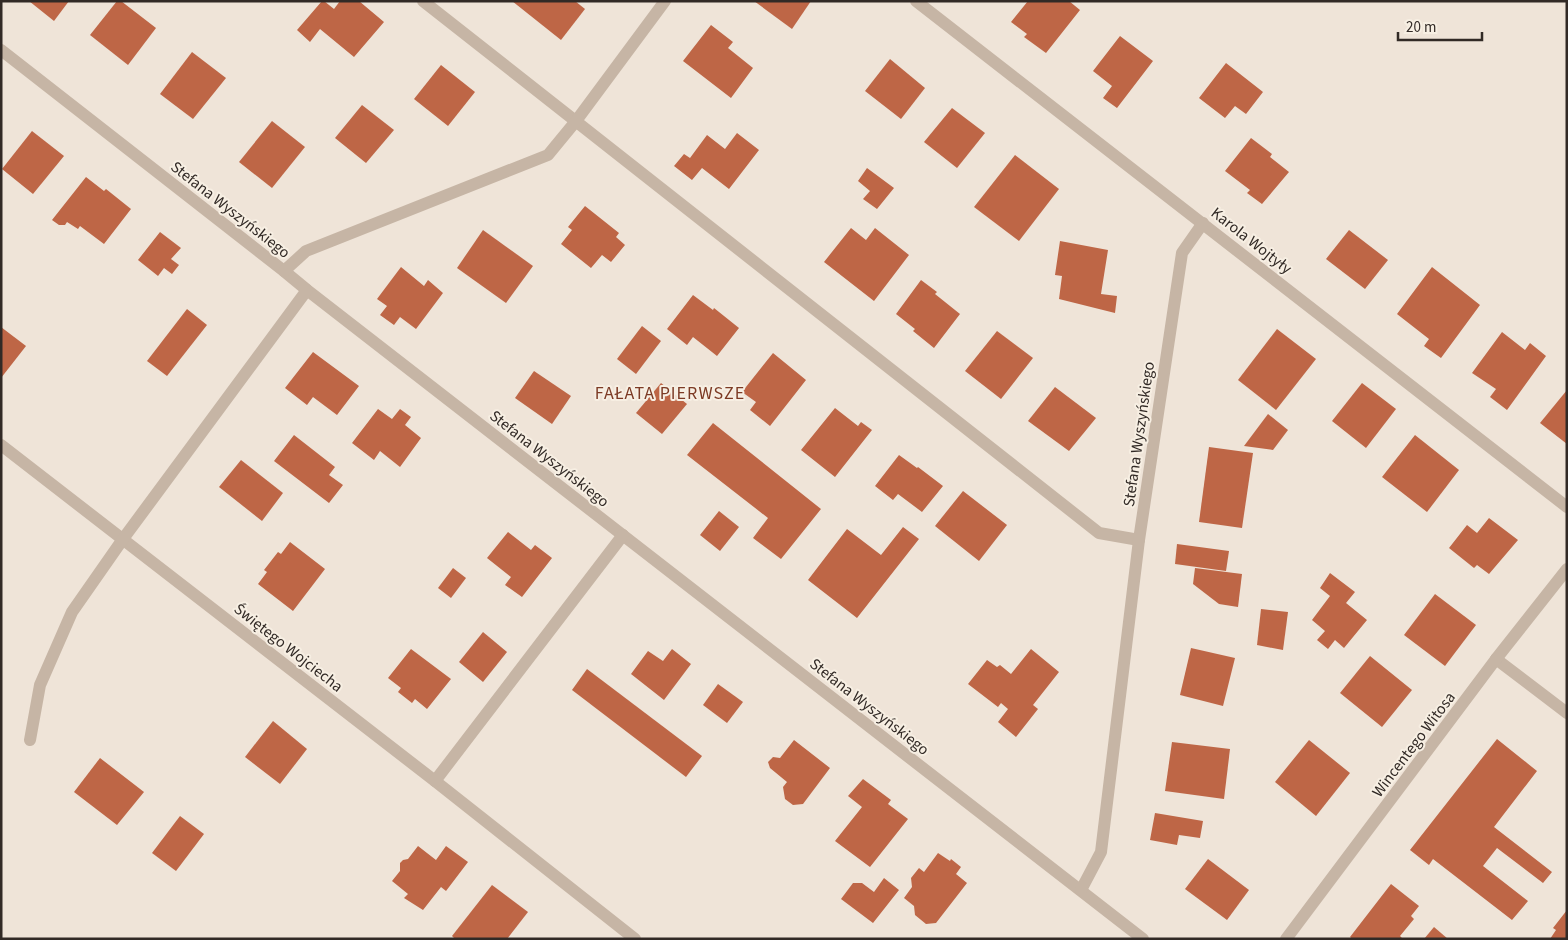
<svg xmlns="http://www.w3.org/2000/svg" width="1568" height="940" font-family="'Source Sans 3',sans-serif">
<rect width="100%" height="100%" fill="#efe4d8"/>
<!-- building -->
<g fill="#be6646">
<path d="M29 1H69L54 21Z"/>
<path d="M117 1H121L156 28 128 65 90 35Z"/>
<path d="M322 1H324L334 9 340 1H359L384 22 354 57 320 29 310 42 297 30Z"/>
<path d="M512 1H575L585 9 561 40Z"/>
<path d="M754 1H811L792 29Z"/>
<path d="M1028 1H1069L1080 10 1046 53 1024 37 1027 34 1011 22Z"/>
<path d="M711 25 733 42 728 48 753 68 731 98 683 61Z"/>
<path d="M1120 36 1153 61 1117 108 1103 98 1112 86 1093 71Z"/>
<path d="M192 52 226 78 193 119 160 94Z"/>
<path d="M890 59 925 88 901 119 865 91Z"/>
<path d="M1226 63 1263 92 1246 114 1235 106 1225 118 1199 98Z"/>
<path d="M441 65 475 92 448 126 414 99Z"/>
<path d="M362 105 394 130 366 163 335 138Z"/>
<path d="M952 108 985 133 957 168 924 142Z"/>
<path d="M272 121 305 147 272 188 239 162Z"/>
<path d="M32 131 64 156 33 194 2 169Z"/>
<path d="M737 133 759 150 729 189 702 168 692 180 674 166 684 154 690 158 707 135 725 149Z"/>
<path d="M1251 138 1272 154 1270 157 1289 172 1262 204 1247 193 1250 190 1225 171Z"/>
<path d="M1015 155 1059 189 1019 241 974 207Z"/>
<path d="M867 168 894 188 877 209 863 199 870 191 858 181Z"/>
<path d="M86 177 104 191 106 189 131 209 104 244 80 226 78 229 67 222 65 225H59L52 220Z"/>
<path d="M585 206 619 233 616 237 625 245 611 262 602 255 591 268 561 244 572 230 568 227Z"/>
<path d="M851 228 866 240 875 228 909 255 874 301 824 262Z"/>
<path d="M483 230 533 266 506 303 457 268Z"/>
<path d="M1349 230 1388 260 1365 289 1326 259Z"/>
<path d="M160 232 181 248 171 259 179 265 172 274 164 268 158 276 138 260Z"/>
<path d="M1060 241 1108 250 1101 294 1117 296 1115 313 1059 299 1062 276 1055 275Z"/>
<path d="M401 267 424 286 428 280 443 293 416 329 400 317 394 325 380 315 387 306 377 299Z"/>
<path d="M1432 267 1480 305 1441 358 1424 346 1429 339 1397 314Z"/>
<path d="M921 280 937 292 935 294 960 314 934 348 913 331 915 329 896 314Z"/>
<path d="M693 295 713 310 714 308 739 328 717 356 693 337 687 345 667 329Z"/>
<path d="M187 309 207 325 167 376 147 361Z"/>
<path d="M642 326 661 341 636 374 617 359Z"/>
<path d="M1 327 26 346 1 378Z"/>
<path d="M1277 329 1316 359 1276 410 1238 380Z"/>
<path d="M997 331 1033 358 1001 399 965 371Z"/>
<path d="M1502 332 1525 350 1530 343 1546 356 1507 410 1490 397 1496 389 1472 373Z"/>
<path d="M313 352 359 386 337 415 313 397 307 405 285 388Z"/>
<path d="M773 353 806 380 770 426 750 410 756 402 742 392Z"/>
<path d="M534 371 571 396 552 424 515 398Z"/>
<path d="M661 383 687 404 662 434 636 413Z"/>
<path d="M1362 383 1396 409 1366 448 1332 421Z"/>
<path d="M1055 387 1096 418 1069 451 1028 421Z"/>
<path d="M1567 390V444L1540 423Z"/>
<path d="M835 408 858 426 861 422 872 430 835 477 801 450Z"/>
<path d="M378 409 392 419 400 409 411 417 405 425 421 438 400 467 380 451 374 460 352 443Z"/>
<path d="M1268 414 1288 430 1273 450 1244 446Z"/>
<path d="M713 423 821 509 781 559 753 538 768 518 687 455Z"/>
<path d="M294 435 335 467 329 475 343 485 329 503 274 461Z"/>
<path d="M1415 435 1459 470 1427 512 1382 477Z"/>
<path d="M1209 447 1253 453 1242 528 1199 522Z"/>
<path d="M899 455 917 468 918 467 943 486 922 512 898 494 893 500 875 486Z"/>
<path d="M241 460 283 493 262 521 219 487Z"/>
<path d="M963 491 1007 525 979 561 935 526Z"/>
<path d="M719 511 739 527 720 551 700 535Z"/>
<path d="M1489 518 1518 540 1489 574 1477 565 1474 568 1449 548 1467 525 1477 533Z"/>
<path d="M903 527 919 539 857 618 808 580 847 529 881 555Z"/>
<path d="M508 532 531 550 535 545 552 558 522 597 505 585 511 577 487 558Z"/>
<path d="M290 542 325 569 293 611 258 584 267 572 264 570 278 552 281 554Z"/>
<path d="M1177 544 1229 551 1226 571 1175 564Z"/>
<path d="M453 568 466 578 451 598 438 588Z"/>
<path d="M1195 568 1242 574 1238 607 1219 604 1193 584Z"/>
<path d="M1330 573 1355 592 1346 603 1367 620 1344 648 1335 640 1328 649 1317 640 1325 631 1312 620 1330 596 1320 588Z"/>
<path d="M1435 594 1476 625 1445 666 1404 635Z"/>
<path d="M1261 609 1288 612 1283 650 1257 645Z"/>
<path d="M483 632 507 652 483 682 459 662Z"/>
<path d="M1191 648 1235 658 1223 706 1180 695Z"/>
<path d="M411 649 451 679 427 709 415 699 412 703 398 692 401 688 388 678Z"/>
<path d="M672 649 691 664 664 700 631 674 648 651 663 661Z"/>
<path d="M1031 649 1059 672 1033 705 1038 709 1016 737 998 722 1008 709 1001 703 998 707 968 684 987 660 997 667 1000 665 1011 674Z"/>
<path d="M1370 656 1412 690 1382 727 1340 693Z"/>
<path d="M587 669 702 756 686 777 572 690Z"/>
<path d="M718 684 743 702 727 723 703 705Z"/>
<path d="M273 721 307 749 280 784 245 757Z"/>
<path d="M1497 739 1537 771 1494 827 1552 872 1543 883 1497 848 1483 866 1528 901 1512 920 1433 859 1429 865 1410 850Z"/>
<path d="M794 740 830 768 803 804 793 805 785 799 783 787 787 782 770 768 768 762 773 757 780 758Z"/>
<path d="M1309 740 1350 773 1316 816 1275 782Z"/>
<path d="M1172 742 1230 749 1224 799 1165 791Z"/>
<path d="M100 758 144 792 117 825 74 792Z"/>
<path d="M863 779 891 800 888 804 908 819 870 867 835 841 862 807 848 796Z"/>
<path d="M1155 813 1203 821 1200 838 1179 835 1177 845 1150 840Z"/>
<path d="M180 816 204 834 176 871 152 853Z"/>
<path d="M418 846 436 860 446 846 468 862 446 891 441 887 423 910 404 898 408 894 392 881 400 871V863L403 860 408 859Z"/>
<path d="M938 853 950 861 951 859 961 867 956 874 967 883 936 923 926 924 915 915 914 906 904 898 912 887 911 878 919 868 924 872Z"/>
<path d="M1208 859 1249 890 1227 920 1185 889Z"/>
<path d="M884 878 899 890 873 923 841 899 853 883H862L874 892Z"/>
<path d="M1391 884 1419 906 1411 916 1414 919 1400 936 1403 939H1352L1350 937Z"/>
<path d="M492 885 528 912 507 939H455L452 936Z"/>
<path d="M1567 910V939H1550L1556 930 1553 928Z"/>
<path d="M1434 927 1448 939H1424Z"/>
</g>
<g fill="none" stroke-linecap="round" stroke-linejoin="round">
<!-- street -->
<g stroke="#c6b5a5" stroke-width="12">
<path d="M423 1 1099 533 1139 540"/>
<path d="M916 1 1567 507"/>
<path d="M1 50 284 271 307 290 1143 939"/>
<path d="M284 271 306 251 548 155 576 121 665 1"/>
<path d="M1 445 435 781 635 939"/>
<path d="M1496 659 1567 713"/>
<path d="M30 740 40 685 72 612 123 539 307 290"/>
<path d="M435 781 623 535"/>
<path d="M1081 890 1101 852 1139 540 1182 253 1203 223"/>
<path d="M1286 939 1496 659 1567 569"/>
</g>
</g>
<g text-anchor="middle" stroke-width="4" stroke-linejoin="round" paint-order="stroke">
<!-- street labels -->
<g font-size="16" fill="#322a26" stroke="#f7efe3">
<text transform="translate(231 209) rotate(38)" y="6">Stefana Wyszyńskiego</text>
<text transform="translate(1252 240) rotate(38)" y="6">Karola Wojtyły</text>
<text transform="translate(1138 434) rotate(-82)" y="6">Stefana Wyszyńskiego</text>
<text transform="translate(550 458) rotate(38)" y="6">Stefana Wyszyńskiego</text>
<text transform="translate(289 647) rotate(38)" y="6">Świętego Wojciecha</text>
<text transform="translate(870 706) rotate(38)" y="6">Stefana Wyszyńskiego</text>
<text transform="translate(1413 744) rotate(-53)" y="6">Wincentego Witosa</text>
</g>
<!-- neighbourhood labels -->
<g font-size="18" letter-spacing="1" fill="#7c3a24" stroke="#f7efe3">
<text x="670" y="399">FAŁATA PIERWSZE</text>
</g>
</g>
<!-- border -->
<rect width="1568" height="940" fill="none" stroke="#322a26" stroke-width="5"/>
<!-- scale -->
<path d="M1398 32v8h84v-8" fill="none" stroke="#322a26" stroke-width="2.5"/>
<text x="1406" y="32" font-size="15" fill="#322a26" stroke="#f7efe3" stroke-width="4" paint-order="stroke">20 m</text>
</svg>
